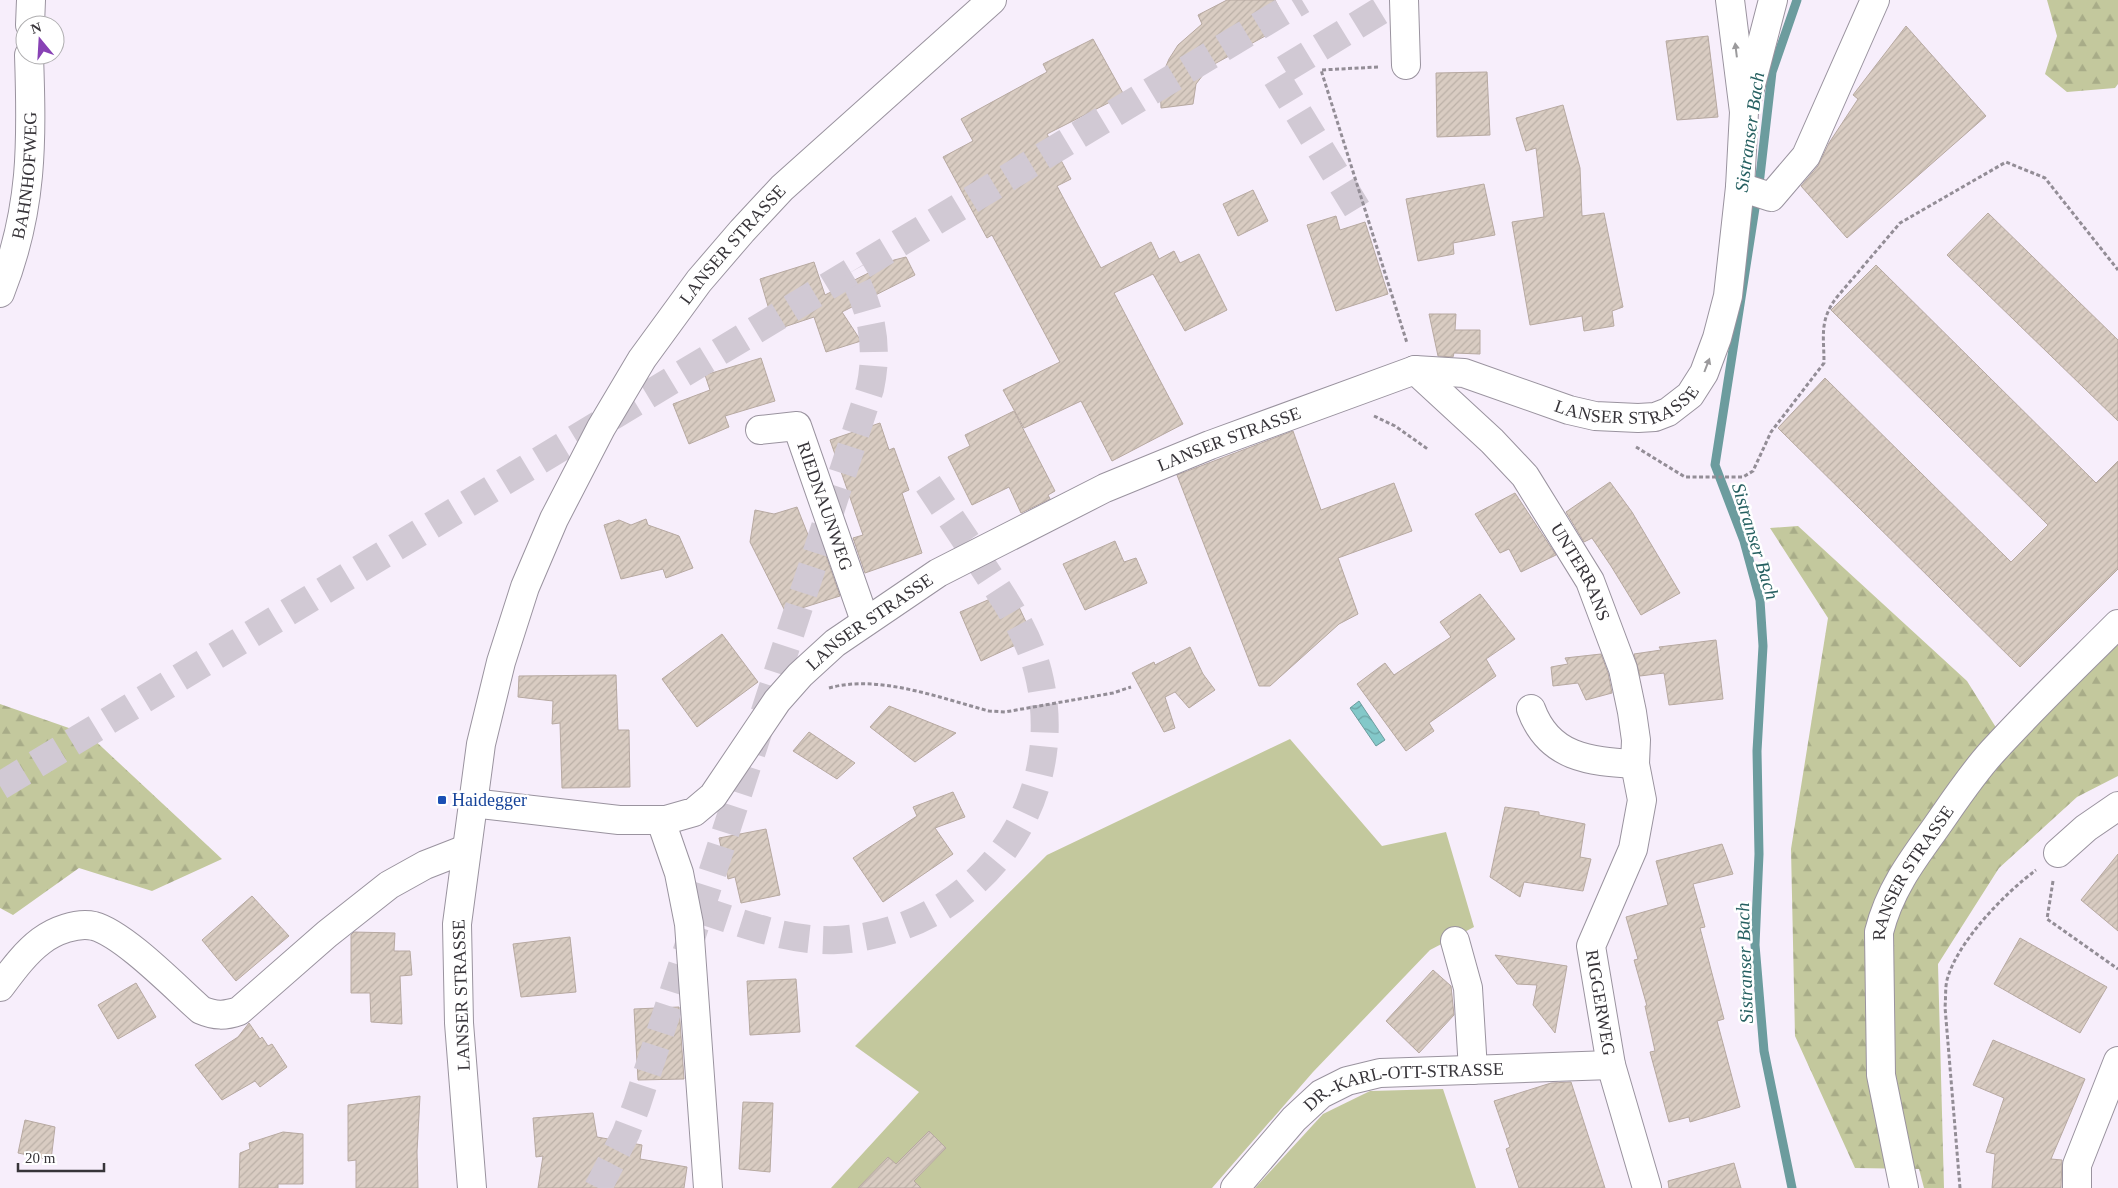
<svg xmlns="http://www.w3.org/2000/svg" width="2118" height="1188" font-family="'Times New Roman',serif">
<defs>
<pattern id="forest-firs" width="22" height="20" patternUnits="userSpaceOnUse" patternTransform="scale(1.25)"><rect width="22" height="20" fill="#c3c89d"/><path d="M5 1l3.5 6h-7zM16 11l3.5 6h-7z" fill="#a8ac88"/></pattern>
<pattern id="water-waves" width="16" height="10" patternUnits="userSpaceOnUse" patternTransform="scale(1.25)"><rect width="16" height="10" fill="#83c8c9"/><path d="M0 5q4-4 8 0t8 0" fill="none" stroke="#6ca3a4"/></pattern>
<pattern id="building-hatch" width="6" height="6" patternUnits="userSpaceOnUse" patternTransform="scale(1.25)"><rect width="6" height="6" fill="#d9ccc2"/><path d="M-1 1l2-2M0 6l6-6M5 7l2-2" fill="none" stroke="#bbb0a7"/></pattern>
</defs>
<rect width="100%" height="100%" fill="#f7eefb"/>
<!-- grass -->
<g fill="#c3c89d">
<path d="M1290 739 1382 846 1446 832 1474 927 1430 950 1313 1072 1212 1188H831L919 1092 855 1046 1047 855Z"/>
<path d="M1443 1089 1476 1188H1255L1323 1114 1370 1091Z"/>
</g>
<!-- forest -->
<g fill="url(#forest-firs)">
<path d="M2047 0H2118V84L2115 88 2067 92 2045 74 2057 36Z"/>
<path d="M1798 526 1967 681 2010 750 2118 634V776L2077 797 1999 868 1938 964 1944 1188H1924L1919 1169 1855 1168 1795 1036 1791 849 1828 618 1770 528Z"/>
<path d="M0 704 89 735 222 859 152 891 79 868 13 915 0 908Z"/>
</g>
<!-- water -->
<path fill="url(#water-waves)" stroke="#6c9c9e" d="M1359 701 1385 740 1376 746 1350 708Z"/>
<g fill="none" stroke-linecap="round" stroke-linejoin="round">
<!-- stream -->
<path stroke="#6c9c9e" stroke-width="9" d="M1792 1188 1764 1051 1755 945 1759 854 1757 751 1763 646 1760 600 1744 541 1715 465 1760 176 1772 72 1797 0"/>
</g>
<!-- building -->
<g fill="url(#building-hatch)" stroke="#b7a9a1">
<path d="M1227 0H1275L1287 24 1209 67 1196 84 1193 104 1161 108 1160 80 1169 59 1178 45 1202 24 1198 15Z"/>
<path d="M1906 26 1986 116 1847 238 1801 186 1818 166 1829 143 1858 99 1853 95Z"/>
<path d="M1708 36 1718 117 1677 120 1666 41Z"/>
<path d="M1093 39 1124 95 1047 134 1071 179 1057 186 1101 268 1151 242 1159 259 1174 251 1180 263 1199 254 1227 310 1185 331 1153 274 1114 293 1183 424 1112 461 1081 401 1024 428 1003 390 1060 362 992 235 987 238 943 157 973 141 961 119 1047 72 1043 64Z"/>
<path d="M1487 72 1490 135 1437 137 1436 73Z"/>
<path d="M1563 105 1580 168 1582 216 1604 213 1623 307 1612 311 1614 326 1584 331 1582 316 1530 325 1512 222 1544 217 1536 148 1526 151 1516 118Z"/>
<path d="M1484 184 1495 235 1453 243 1454 254 1418 261 1406 199Z"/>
<path d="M1253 190 1268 221 1238 236 1223 204Z"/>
<path d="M1988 213 2118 340V421L1947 255Z"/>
<path d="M1336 216 1340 230 1365 222 1388 294 1336 311 1307 225Z"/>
<path d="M906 257 915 275 842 312 861 341 826 352 814 317 775 330 760 279 814 262 825 295 894 260Z"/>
<path d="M1876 265 2096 483 2118 461V569L2020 667 1778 428 1825 378 2011 562 2048 525 1831 310Z"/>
<path d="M1429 314H1456L1455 330H1480V354L1454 353 1453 357 1438 356Z"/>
<path d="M761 358 775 401 725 416 729 427 689 444 673 404 710 390 705 375Z"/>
<path d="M1014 411 1055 491 1048 495 1050 499 1021 513 1009 487 972 505 948 457 970 446 965 435Z"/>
<path d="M880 423 889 450 894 448 909 490 902 493 922 553 865 573 853 538 863 535 830 440Z"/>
<path d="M1293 431 1321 510 1394 483 1412 531 1338 558 1358 614 1339 624 1270 686H1259L1177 475Z"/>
<path d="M1610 482 1632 512 1680 593 1641 615 1611 566 1592 538 1584 542 1566 512Z"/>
<path d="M1515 493 1556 555 1521 572 1509 549 1500 553 1475 514Z"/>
<path d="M797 507 814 550 823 547 840 596 786 613 750 542 755 510 774 514Z"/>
<path d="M646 519 648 525 679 536 693 568 666 578 663 569 621 579 604 525 619 520 631 525Z"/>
<path d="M1115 541 1124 562 1136 558 1147 583 1085 610 1063 564Z"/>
<path d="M1011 590 1033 637 981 661 960 612Z"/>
<path d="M1480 594 1515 639 1486 659 1496 676 1429 723 1434 731 1406 751 1357 684 1385 663 1394 675 1451 637 1440 622Z"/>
<path d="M722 634 758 682 697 727 662 679Z"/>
<path d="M1716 640 1723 699 1669 705 1664 673 1640 676 1634 654 1661 650 1659 647Z"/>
<path d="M1190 647 1203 674 1215 690 1189 708 1175 692 1165 697 1175 728 1164 732 1132 673 1154 662 1155 665Z"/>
<path d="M1601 654 1608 673 1612 693 1586 700 1578 683 1553 686 1551 667 1568 664 1565 658Z"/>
<path d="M616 675 618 730H629L630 787 562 788 560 723 552 724 553 701 518 697 519 676Z"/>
<path d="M889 706 956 733 915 762 870 727Z"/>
<path d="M809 732 855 763 837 779 793 751Z"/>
<path d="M953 792 965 817 935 828 953 854 883 902 853 858 917 816 913 807Z"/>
<path d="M1505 807 1539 812V815L1585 824 1580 857 1591 859 1583 891 1524 882 1520 897 1490 877Z"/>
<path d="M766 829 780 895 741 903 735 877 728 879 719 838Z"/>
<path d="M1722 844 1733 874 1693 884 1705 927 1700 928 1724 1019 1717 1021 1740 1107 1690 1122 1689 1117 1669 1122 1650 1052 1655 1051 1645 1006H1647L1634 960 1638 959 1626 917 1668 905 1656 861Z"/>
<path d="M2118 854V931L2081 900Z"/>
<path d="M252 896 289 936 236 981 202 940Z"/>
<path d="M354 932 395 933 394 951H410L412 975 400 976 402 1024 371 1022 370 993H351V935Z"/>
<path d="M570 937 576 992 521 997 513 944Z"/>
<path d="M2020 938 2107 987 2080 1033 1994 984Z"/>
<path d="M1495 955 1567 966 1555 1033 1533 1005 1537 985 1517 984Z"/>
<path d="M1433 970 1451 986 1454 1015 1419 1053 1386 1021Z"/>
<path d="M796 979 800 1032 750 1035 747 981Z"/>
<path d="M136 983 156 1017 118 1039 98 1005Z"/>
<path d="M679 1007 684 1079 638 1080 634 1009Z"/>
<path d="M249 1023 260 1039 262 1037 268 1046 272 1044 287 1067 260 1087 255 1081 222 1100 195 1065 238 1037Z"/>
<path d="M1993 1040 2085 1079 2051 1159 2062 1160 2061 1188H1992L1995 1154 1986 1152 2004 1098 1973 1085Z"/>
<path d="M1571 1082 1605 1188H1519L1506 1149 1510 1147 1494 1101 1551 1083Z"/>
<path d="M420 1096 417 1152 418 1188H356V1160L348 1161V1105Z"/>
<path d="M743 1102 773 1103 770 1172 739 1169Z"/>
<path d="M593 1113 597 1137 642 1145 640 1159 687 1167 684 1188H538L543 1156 536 1157 533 1118Z"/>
<path d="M25 1120 55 1127 51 1160 18 1153Z"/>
<path d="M929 1131 946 1148 914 1181 921 1188H858L888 1157 896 1164Z"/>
<path d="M283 1132 303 1134V1184H278V1188H239L240 1153 250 1149 249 1143Z"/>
<path d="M1734 1163 1741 1188H1669L1668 1181Z"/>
</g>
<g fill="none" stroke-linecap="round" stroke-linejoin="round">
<!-- minor-tunnel -->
<g stroke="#d1c9d4" stroke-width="28" stroke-dasharray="28 14" stroke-linecap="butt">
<path d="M1357 209 1275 75 1398 0"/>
<path d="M0 786 1302 0"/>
<path d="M701 910C745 924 790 942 837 940 973 932 1072 806 1038 672 1028 632 1004 599 982 565 962 534 941 504 921 473"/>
<path d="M598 1188 626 1133 637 1104 870 389C879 347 872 309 851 272"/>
</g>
<defs>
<g id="minor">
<path d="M1404 0 1406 65"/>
<path d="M30 25 31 0"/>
<path d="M1748 96 1773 0"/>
<path d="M1740 187 1771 197 1806 156 1875 0"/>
<path id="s1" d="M0 293C33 210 32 142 29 55"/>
<path id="s2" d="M1415 370 1492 441 1525 476 1590 581 1623 669 1632 712 1636 740 1635 764 1642 800 1633 849 1591 946 1611 1065 1647 1188"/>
<path id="s3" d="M760 430 797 426 865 621"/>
<path d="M1531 709C1549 758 1589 761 1635 764"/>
<path id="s4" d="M472 803 619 820H666L694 812 713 796 777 701 800 675 835 643 938 573 1105 488 1210 445 1415 370 1464 373 1569 410 1595 416 1638 418 1655 417 1668 412 1690 395 1704 373 1717 338 1728 296 1740 187 1744 112 1730 0"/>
<path d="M661 821 679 873 689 924 708 1188"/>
<path d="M2058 853 2086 828 2118 806"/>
<path d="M1455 941 1468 988 1473 1070"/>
<path d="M0 987C12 971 25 953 41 941 54 931 77 922 94 926 124 934 176 988 201 1010 215 1016 225 1016 239 1011L327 934 389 885 425 865 466 849"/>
<path id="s5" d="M1235 1188 1294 1119 1321 1094 1347 1081 1380 1073 1611 1065"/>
<path id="s6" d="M1904 1188 1881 1075 1879 932C1889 892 1910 863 1934 830 1953 803 1971 775 1993 751 2033 707 2076 666 2118 624"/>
<path d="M2077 1188V1165L2118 1061"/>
</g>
<g id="major">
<path id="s7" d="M472 1188 459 1023 457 924 481 744 501 662 525 587 554 519 601 428 642 359 699 281 742 231 782 188 992 0"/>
</g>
</defs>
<!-- minor casing -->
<use href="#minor" stroke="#9a939f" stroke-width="30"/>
<!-- major casing -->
<use href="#major" stroke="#9a939f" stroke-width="30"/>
<!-- path -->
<g stroke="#938d96" stroke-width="3" stroke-dasharray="4 2.5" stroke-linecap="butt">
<path d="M1378 67 1321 70 1407 343"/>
<path d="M1374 416 1395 426 1429 450"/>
<path d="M1636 447 1685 477H1743L1753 471 1771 432 1824 363C1824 336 1819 320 1837 297L1900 223 2006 162 2045 178 2118 270"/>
<path d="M829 688C878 674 940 698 989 711L1005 712 1113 693 1131 687"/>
<path d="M2053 881 2047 919 2118 969"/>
<path d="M1960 1188 1945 1007C1946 998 1945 988 1947 980 1957 942 2005 893 2036 870"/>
</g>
<!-- minor -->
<use href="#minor" stroke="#fff" stroke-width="28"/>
<!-- major -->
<use href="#major" stroke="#fff" stroke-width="28"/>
</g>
<!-- one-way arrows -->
<defs><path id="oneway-solid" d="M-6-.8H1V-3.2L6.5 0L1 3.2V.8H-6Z" transform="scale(1.25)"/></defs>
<g fill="#9b9a9c">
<use href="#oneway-solid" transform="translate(1736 50) rotate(-97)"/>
<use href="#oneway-solid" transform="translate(1707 365) rotate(-69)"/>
</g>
<!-- markers -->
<rect fill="#1a4fb4" stroke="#fff" stroke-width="2" x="437" y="795" width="10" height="10" rx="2.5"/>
<g text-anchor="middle" stroke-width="5" stroke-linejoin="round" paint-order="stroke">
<!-- street labels -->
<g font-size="18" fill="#373439" stroke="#fff">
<text dy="6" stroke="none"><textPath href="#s1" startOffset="121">BAHNHOFWEG</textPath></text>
<text dy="6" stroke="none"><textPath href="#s7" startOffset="1012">LANSER STRASSE</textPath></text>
<text dy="6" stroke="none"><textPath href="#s4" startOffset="1311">LANSER STRASSE</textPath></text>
<text dy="6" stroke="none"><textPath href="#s4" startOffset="891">LANSER STRASSE</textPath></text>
<text dy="6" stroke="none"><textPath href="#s3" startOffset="122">RIEDNAUNWEG</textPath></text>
<text dy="6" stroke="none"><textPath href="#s2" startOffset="264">UNTERRANS</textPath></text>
<text dy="6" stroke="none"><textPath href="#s4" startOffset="486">LANSER STRASSE</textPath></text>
<text dy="6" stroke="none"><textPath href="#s6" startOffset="326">RANSER STRASSE</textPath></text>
<text transform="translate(461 995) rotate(-92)" y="6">LANSER STRASSE</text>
<text dy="6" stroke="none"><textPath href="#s2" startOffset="716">RIGGERWEG</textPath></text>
<text dy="6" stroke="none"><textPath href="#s5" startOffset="211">DR.-KARL-OTT-STRASSE</textPath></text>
</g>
<!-- transit labels -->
<g font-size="18" fill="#164399" stroke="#fff" text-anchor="start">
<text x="452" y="806">Haidegger</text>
</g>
<!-- water labels -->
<g font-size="19" font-style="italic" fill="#266061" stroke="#fff">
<text transform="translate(1749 132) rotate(-82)" y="7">Sistranser Bach</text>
<text transform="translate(1756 541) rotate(73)" y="7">Sistranser Bach</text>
<text transform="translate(1744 963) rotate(-92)" y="7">Sistranser Bach</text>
</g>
</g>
<!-- north arrow -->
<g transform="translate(40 40) rotate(342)"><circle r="24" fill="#ffffff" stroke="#afaeb0"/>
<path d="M0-4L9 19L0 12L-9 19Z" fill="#8842b5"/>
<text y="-8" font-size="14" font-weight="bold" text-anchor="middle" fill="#373439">N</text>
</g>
<!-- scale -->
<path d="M18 1163v8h86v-8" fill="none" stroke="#373439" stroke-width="2.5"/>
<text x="25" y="1163" font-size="15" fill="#373439" stroke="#ffffff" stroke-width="4" paint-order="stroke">20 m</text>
</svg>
